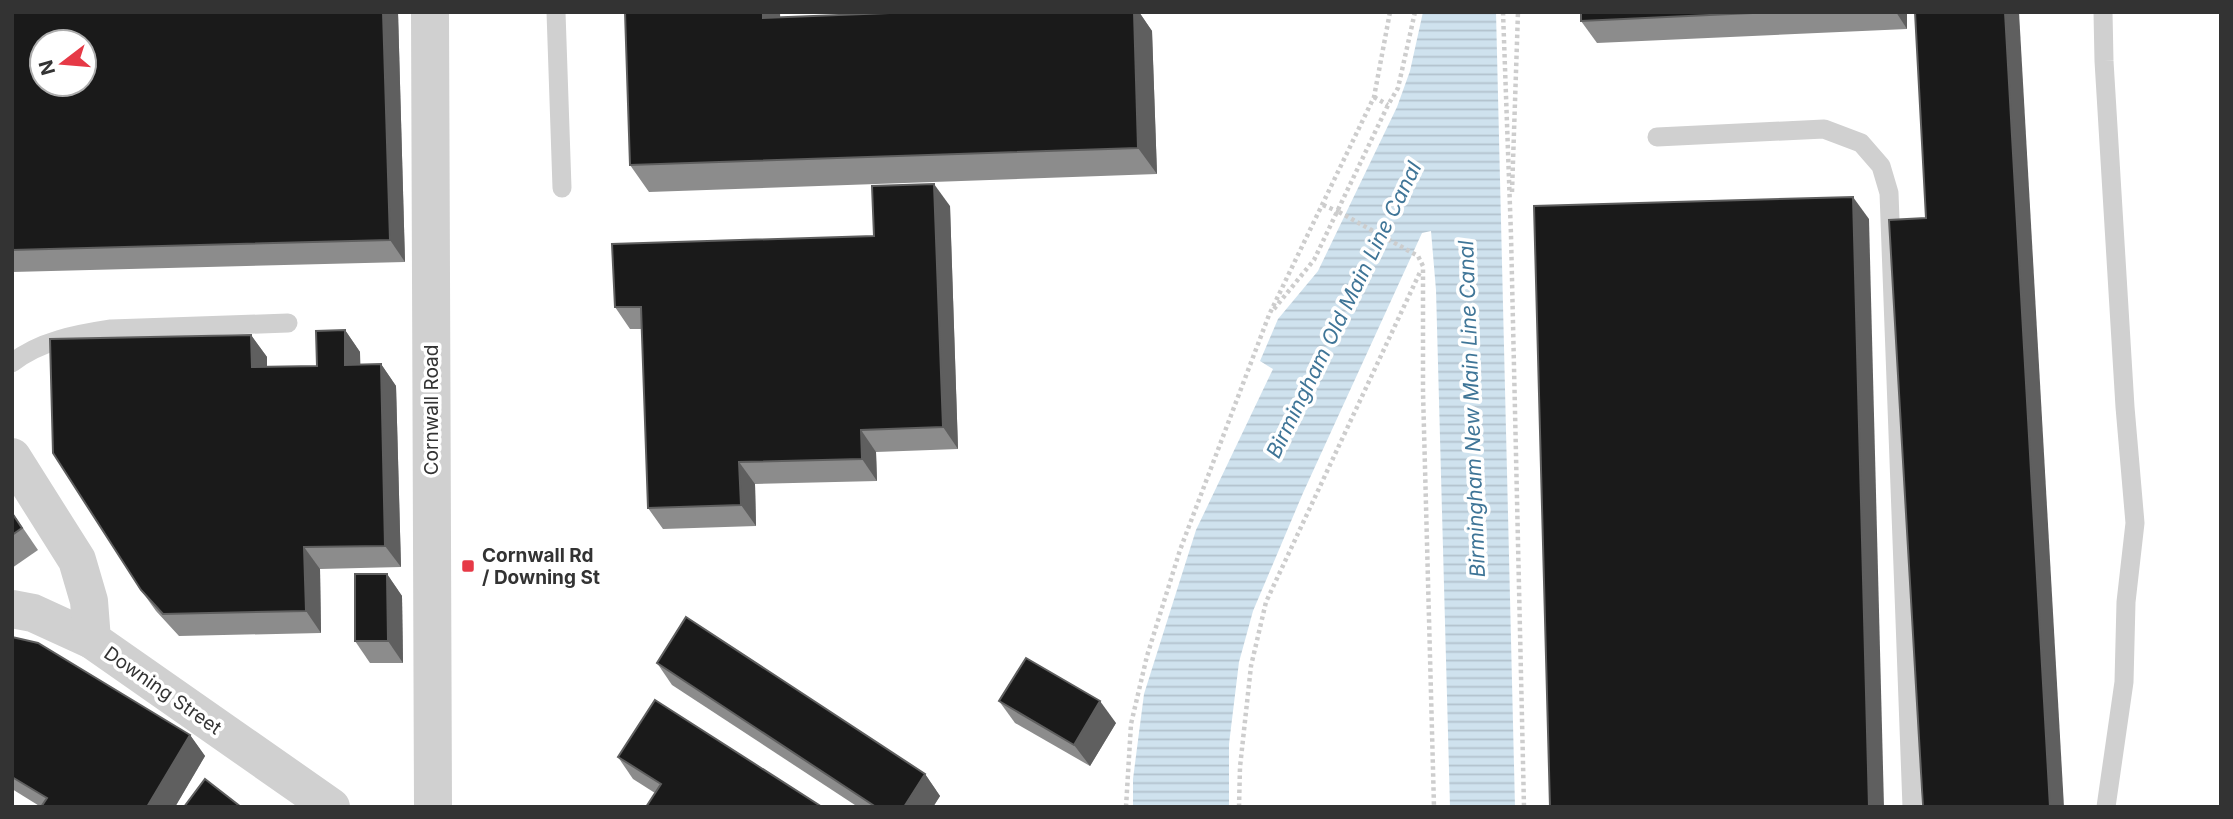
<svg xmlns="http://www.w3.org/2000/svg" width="2233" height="819" font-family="Inter,sans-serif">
<defs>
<pattern id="water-rules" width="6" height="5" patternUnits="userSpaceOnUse" patternTransform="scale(1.75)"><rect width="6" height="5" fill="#cfe2ee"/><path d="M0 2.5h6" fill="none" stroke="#b2c2cd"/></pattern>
</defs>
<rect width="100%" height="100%" fill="#fff"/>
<!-- water -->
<path fill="url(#water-rules)" d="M1423 12H1496L1515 807H1450L1436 290 1431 231 1422 233 1303 493 1253 611 1239 662 1229 744V807H1133V779L1144 694 1169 615 1196 530 1273 369 1260 361 1278 319 1318 271 1397 107 1410 71Z"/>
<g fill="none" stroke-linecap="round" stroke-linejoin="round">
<!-- path -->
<g stroke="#cdcdcd" stroke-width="4.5" stroke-dasharray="3.5 3.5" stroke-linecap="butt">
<path d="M1503 12 1511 235 1524 807"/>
<path d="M1374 97 1388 105"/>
<path d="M1512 192 1518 12"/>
<path d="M1339 212 1418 256 1423 266V392L1434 807"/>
<path d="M1274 309 1314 260 1388 105 1398 88 1415 12"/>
<path d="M1126 807 1131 724 1147 656 1180 550 1269 315 1374 97 1390 12"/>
<path d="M1239 807 1240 767 1251 666 1266 602 1421 270"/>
</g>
<!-- service -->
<g stroke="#d0d0d0" stroke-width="19">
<path d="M556 12 562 188"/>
<path d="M2103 12 2104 61 2125 407 2135 523 2126 602 2124 682 2106 807"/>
<path d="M1657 137 1824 129 1861 143 1881 166 1889 193 1912 807"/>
<path d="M12 363C39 341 78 334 111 329L288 323"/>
</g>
<!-- minor -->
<g stroke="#d0d0d0" stroke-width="38">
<path d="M430 12 433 807"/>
<path d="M12 609 33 613 92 640"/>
</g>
<!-- tertiary -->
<path stroke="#d0d0d0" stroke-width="38" d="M12 457 77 560 89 601 92 640 331 807"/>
<!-- path-bridge -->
<path stroke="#cdcdcd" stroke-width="4.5" stroke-dasharray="3.5 3.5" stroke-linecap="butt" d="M1323 205 1339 212"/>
</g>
<!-- wall -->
<g fill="#8c8c8c">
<path d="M12 12H398L405 262 12 272Z"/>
<path d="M625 12H780V17L915 12H1139L1152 31 1157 174 649 192 630 165Z"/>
<path d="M1581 12H1907V29L1597 43 1581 21Z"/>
<path d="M950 206 958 449 876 452 877 481 755 484 756 526 663 529 648 508 642 329H630L615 307 874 236Z"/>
<path d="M345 330 360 352V364H381L396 386 401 567 320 569 321 633 179 636 156 611 141 590 251 335 267 357V367L317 366Z"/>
<path d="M12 512 38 550 12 568Z"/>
<path d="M387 574 402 596 403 663H370L355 641Z"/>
<path d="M12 637 190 735 205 756 175 807H41L12 789Z"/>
<path d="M657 663 925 774 940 796 933 807H858L672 685Z"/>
<path d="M999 701 1116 723 1090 766 1015 723Z"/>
<path d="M618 757 822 807 655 793 633 779Z"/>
</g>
<!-- shaded-wall -->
<g fill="#5f5f5f">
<path d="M383 12H398L405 262 390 240Z"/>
<path d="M763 12H780L781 44 763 18Z"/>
<path d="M1134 12H1139L1152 31 1157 174 1138 148Z"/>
<path d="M1896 12H1907V29Z"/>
<path d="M2005 12H2019L2064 807H2050Z"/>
<path d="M934 184 950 206 958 449 943 427Z"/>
<path d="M1853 197 1869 219 1884 807H1869Z"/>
<path d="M345 330 360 352 361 386 345 365Z"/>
<path d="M251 335 267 357V389L252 367Z"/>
<path d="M381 364 396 386 401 567 385 546Z"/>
<path d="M861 430 876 452 877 481 862 459Z"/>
<path d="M739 462 755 484 756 526 741 505Z"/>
<path d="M304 547 320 569 321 633 306 611Z"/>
<path d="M387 574 402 596 403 663 388 641Z"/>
<path d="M1100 701 1116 723 1090 766 1074 745Z"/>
<path d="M190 735 205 756 175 807H147Z"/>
<path d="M925 774 940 796 933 807H904Z"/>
</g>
<!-- building -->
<g fill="#1a1a1a" stroke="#5f5f5f" stroke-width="2" fill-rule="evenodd">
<path d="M12 12H383L390 240 12 250ZM42 42H84V84H42Z"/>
<path d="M625 12H763V18L915 12H1134L1138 148 630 165Z"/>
<path d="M1581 12H1774L1581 21Z"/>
<path d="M1915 12H2005L2050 807H1923L1889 220 1926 218Z"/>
<path d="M934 184 943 427 861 430 862 459 739 462 741 505 648 508 641 307H615L612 244 874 236 872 186Z"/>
<path d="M1853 197 1869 807H1550L1534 206Z"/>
<path d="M345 330V365L381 364 385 546 304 547 306 611 163 614 141 590 53 453 50 339 251 335 252 367 317 366 316 331Z"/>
<path d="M12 513 22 528 12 535Z"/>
<path d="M355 574H387L388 641H355Z"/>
<path d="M686 617 925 774 904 807H876L657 663Z"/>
<path d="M12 637 38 643 190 735 147 807H41L47 798 12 777Z"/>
<path d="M1026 658 1100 701 1074 745 999 701Z"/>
<path d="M655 700 822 807H646L661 784 618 757Z"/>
<path d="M205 779 241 807H184Z"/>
</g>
<!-- markers -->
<rect fill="#e63946" stroke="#fff" stroke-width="2.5" x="461" y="559" width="14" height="14" rx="3.5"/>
<g text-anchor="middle" stroke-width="7" stroke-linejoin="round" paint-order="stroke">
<!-- street labels -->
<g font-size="19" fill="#333" stroke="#fff">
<text transform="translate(431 410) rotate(-90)" y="7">Cornwall Road</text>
<text transform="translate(163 690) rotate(35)" y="7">Downing Street</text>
</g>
<!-- poi labels -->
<g font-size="19" font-weight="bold" fill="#333" stroke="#fff" text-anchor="start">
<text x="482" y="562">Cornwall Rd<tspan x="482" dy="22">/ Downing St</tspan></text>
</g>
<!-- water labels -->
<g font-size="21" font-style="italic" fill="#3f7597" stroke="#fff">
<text transform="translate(1344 310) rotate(-64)" y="7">Birmingham Old Main Line Canal</text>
<text transform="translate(1472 409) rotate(-92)" y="7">Birmingham New Main Line Canal</text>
</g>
</g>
<!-- border -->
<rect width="2233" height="819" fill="none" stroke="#333333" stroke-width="28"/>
<!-- north arrow -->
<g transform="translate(63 63) rotate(254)"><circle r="33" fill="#ffffff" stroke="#adadad" stroke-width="2"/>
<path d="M0-5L12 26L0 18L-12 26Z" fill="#e63946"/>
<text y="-10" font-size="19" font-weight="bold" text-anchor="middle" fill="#333333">N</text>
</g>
</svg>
